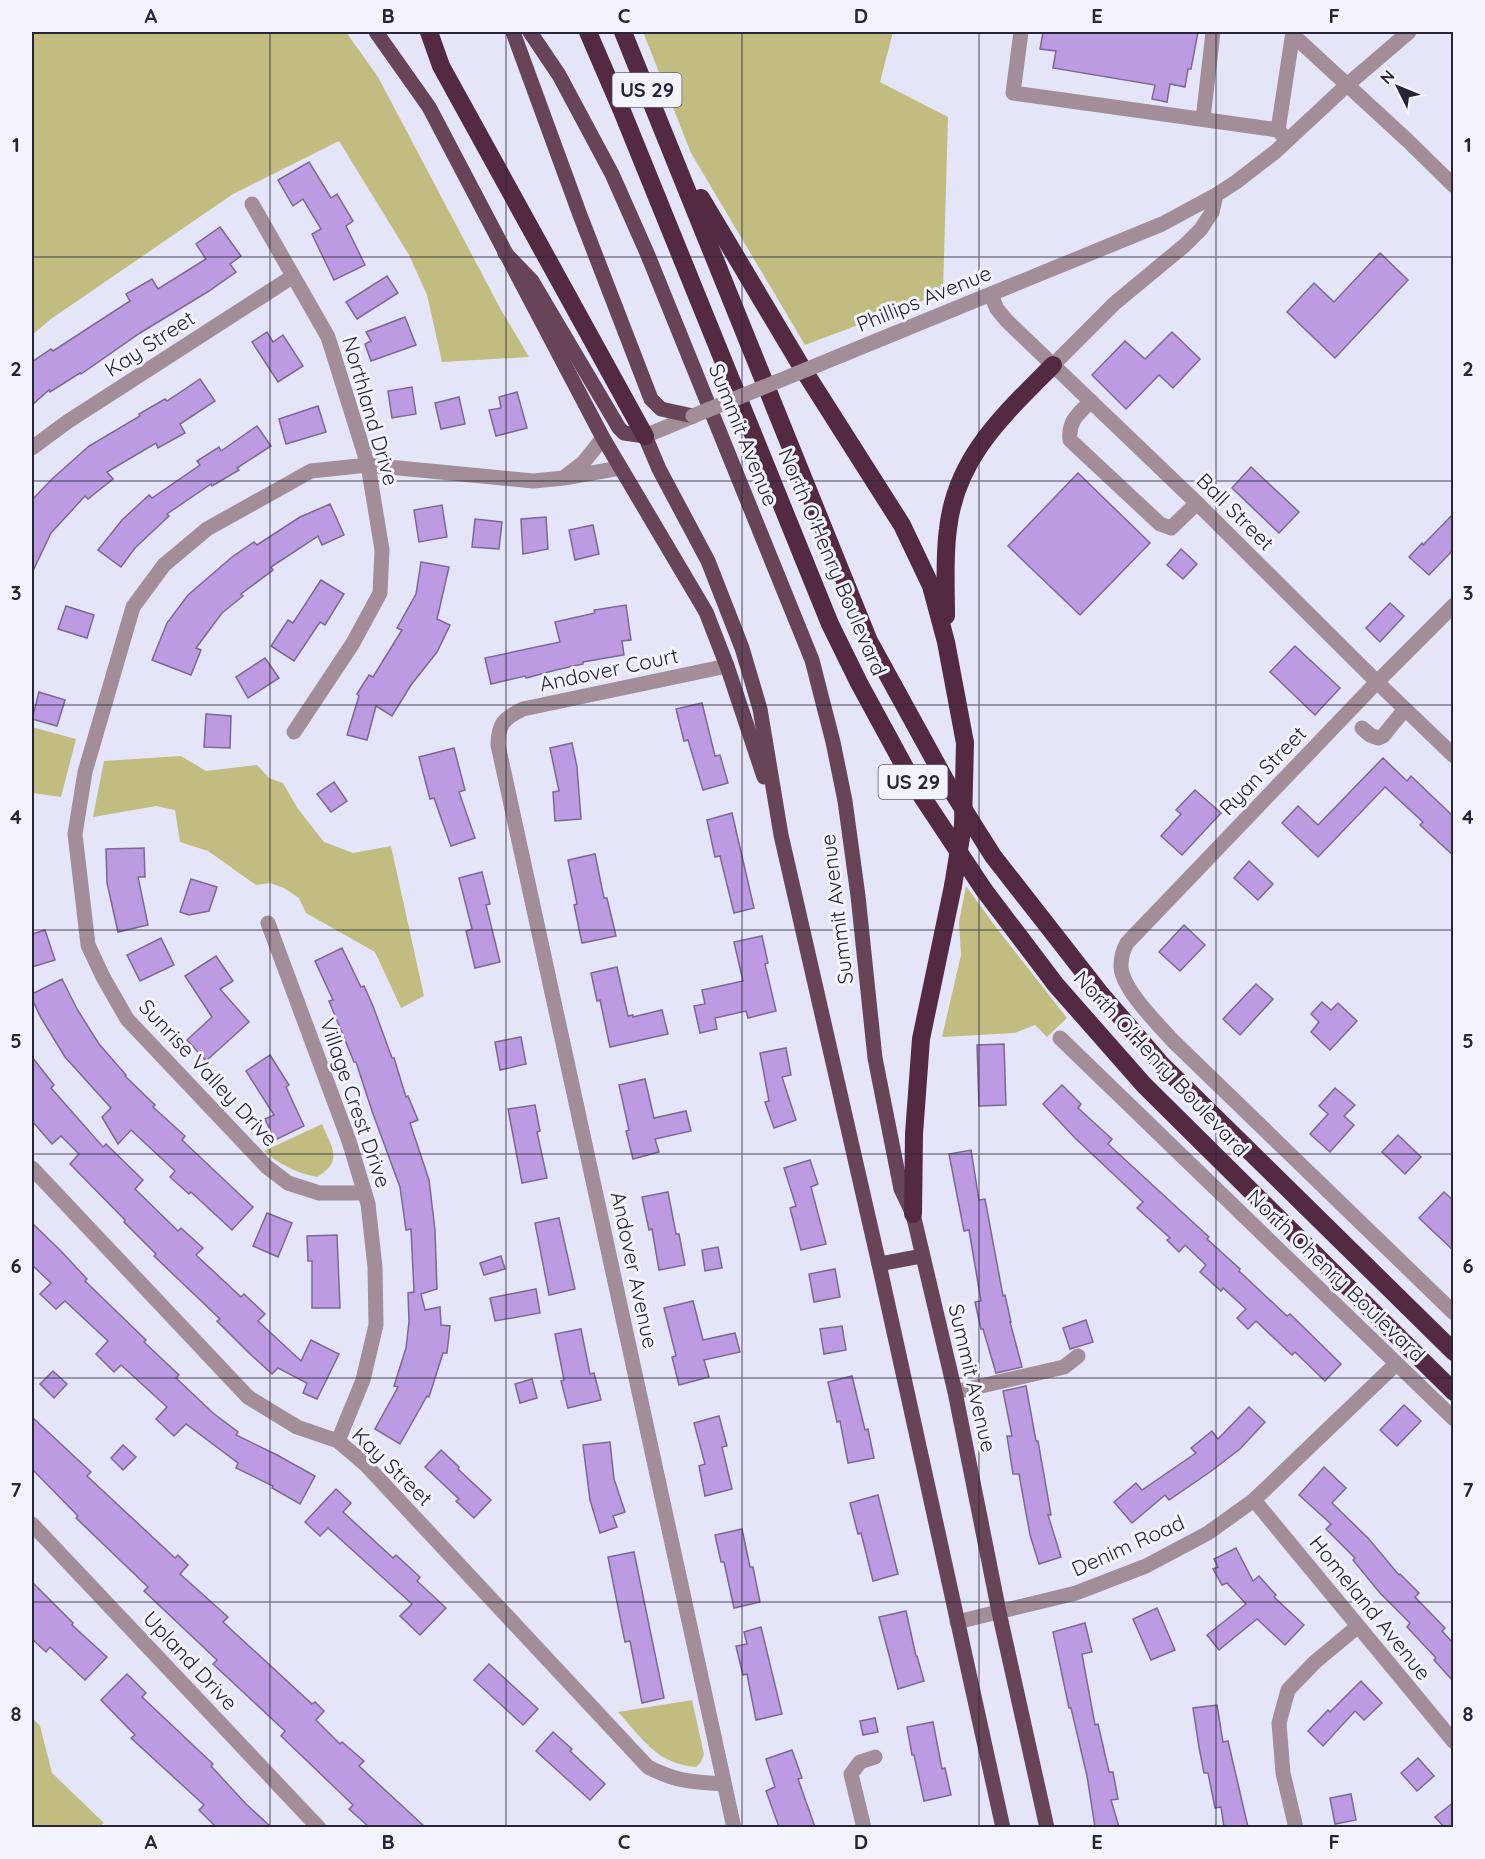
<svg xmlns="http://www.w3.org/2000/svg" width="1485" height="1859" font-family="Quicksand,sans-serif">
<rect width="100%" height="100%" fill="#e5e5f9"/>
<!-- green -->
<g fill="#c1bd80">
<path d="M32 32H346L378 77 500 308 529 357 442 362 427 295 409 255 339 141 233 194 51 319 32 335Z"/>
<path d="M643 32H893L880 82 948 117 943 293 805 345 691 153Z"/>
<path d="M32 727 76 739 61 797 32 793Z"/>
<path d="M181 756 206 771 257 765 269 778 283 783 298 809 324 842 353 853 391 846 424 996 401 1008 375 952 306 913 299 898 284 888 270 883 256 885 208 851 180 842 175 810 156 806 93 817 104 761Z"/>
<path d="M966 886 998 930 1067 1018 1047 1037 1035 1025 1015 1033 942 1037 961 955 959 922Z"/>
<path d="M322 1124C332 1148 344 1161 317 1177 297 1173 280 1165 264 1151Z"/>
<path d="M692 1700 704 1754 701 1762 696 1767C657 1764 642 1738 618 1712Z"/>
<path d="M32 1717 40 1726 52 1773 104 1823 99 1827H32Z"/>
</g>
<!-- building -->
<g fill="#bc9be2" stroke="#7c6893" stroke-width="1.5">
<path d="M1043 32H1198L1191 69H1188L1185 87 1170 84 1167 102 1152 99 1155 85 1053 68 1056 51 1040 49Z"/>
<path d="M309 162 331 198 337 194 353 221 346 226 365 265 334 280 312 234 321 229 303 199 293 206 278 180Z"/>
<path d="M220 227 241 256 230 264 236 272 209 291 140 333 81 374 80 373 50 392 49 390 32 405V362L51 349 53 351 130 301 126 294 152 279 158 289 206 259 196 244Z"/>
<path d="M1380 253 1408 280 1335 358 1287 312 1314 283 1334 302Z"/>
<path d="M387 276 398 293 357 319 346 302Z"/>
<path d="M405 317 416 345 371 361 365 344 371 341 366 332Z"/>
<path d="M267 332 273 342 283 335 303 366 278 382 252 342Z"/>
<path d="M1172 332 1200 359 1173 388 1159 375 1126 409 1092 375 1125 341 1145 359Z"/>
<path d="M200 379 215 401 180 424 185 433 158 448 156 443 107 472 113 479 88 499 85 496 51 533 32 573V500L52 479 89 446 140 416 139 414 165 399 167 401Z"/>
<path d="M412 387 416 414 392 418 388 391Z"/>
<path d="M517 392 527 428 496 436 489 410 501 408 499 397Z"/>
<path d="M459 397 465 424 441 429 435 403Z"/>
<path d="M318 406 326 432 286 444 279 419Z"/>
<path d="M257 426 271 446 237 468 239 470 212 486 211 484 167 514 169 516 135 548 121 567 98 550 122 520 149 495 152 498 200 465 197 461 219 447 221 451Z"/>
<path d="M1251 467 1299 512 1279 533 1232 488Z"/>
<path d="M1078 473 1150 543 1080 615 1008 546Z"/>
<path d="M330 504 344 535 322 545 318 536 271 567 273 570 241 594 243 596 222 613 196 648 201 650 191 675 152 660 167 623 188 595 232 557 254 542 257 545 300 517Z"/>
<path d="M442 505 447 537 419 542 414 510Z"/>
<path d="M1454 513V549L1429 575 1409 557 1422 543 1423 545Z"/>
<path d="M546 517 548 549 523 554 521 519Z"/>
<path d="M475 519 502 522 499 549 472 547Z"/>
<path d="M593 525 599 554 575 560 569 530Z"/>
<path d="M1181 549 1197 564 1183 579 1167 565Z"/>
<path d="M421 562 449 567 437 619 450 625 437 652 411 685 392 716 376 706 367 740 347 735 359 696 357 694 369 675 373 677 402 630 397 628 416 594Z"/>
<path d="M321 580 344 594 325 625 320 622 294 661 271 646 288 620 293 623Z"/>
<path d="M1390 603 1404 616 1380 642 1366 628Z"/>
<path d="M626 605 631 640 622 641 624 655 583 662V664L556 670 526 678 525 676 491 684 485 658 560 642 555 622 595 613 594 610Z"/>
<path d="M66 606 94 615 87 638 58 629Z"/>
<path d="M1295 646 1340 688 1315 715 1270 672Z"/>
<path d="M265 658 279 678 248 698 236 677Z"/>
<path d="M39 692 65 700 57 726 32 719Z"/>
<path d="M702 703 715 756 720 755 728 783 703 790 688 740 684 741 676 709Z"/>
<path d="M206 714 231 716 230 748 204 747Z"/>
<path d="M572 743 577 767 581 819 555 821 553 792 559 791 550 748Z"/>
<path d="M454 748 465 790 459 792 475 838 451 846 434 798 430 799 419 757Z"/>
<path d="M1383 758 1407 781 1411 776 1454 817V856L1420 825 1423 822 1385 787 1318 857 1282 823 1298 806 1318 825Z"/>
<path d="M334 782 347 801 331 812 317 794Z"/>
<path d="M1195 790 1221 813 1182 855 1161 836 1181 814 1176 810Z"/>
<path d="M732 813 754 908 734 913 720 856 715 857 707 820Z"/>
<path d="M144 848 145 877H138L148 925 118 932 107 883 106 849Z"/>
<path d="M595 854 604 898H607L616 936 582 943 574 905 577 904 568 860Z"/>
<path d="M1249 861 1273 884 1258 900 1234 878Z"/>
<path d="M482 872 490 904 486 905 500 962 475 968 466 931 472 929 459 878Z"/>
<path d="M191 879 217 887 209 911 189 915 180 912Z"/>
<path d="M1184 925 1205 945 1180 971 1159 952Z"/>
<path d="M45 930 55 960 32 967V934Z"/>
<path d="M762 936 768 963 765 964 776 1011 748 1018 746 1011 715 1018 717 1029 700 1033 694 1006 705 1004 702 990 743 981 734 942Z"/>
<path d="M161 938 174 965 140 981 127 955Z"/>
<path d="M342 948 361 987 364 986 373 1006 392 1058H394L406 1097 408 1096 418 1120 410 1123 429 1180 435 1230 437 1289 421 1294 425 1310 440 1307 441 1325 450 1326 447 1353H443L429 1397 427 1396 400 1444 375 1429 398 1387 394 1386 406 1348 409 1322 408 1293 414 1292 411 1229 406 1230 400 1187 372 1111 356 1062H354L329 1001 333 1000 315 961Z"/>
<path d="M216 956 233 981 220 989 249 1022 206 1061 187 1040 212 1017 185 976Z"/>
<path d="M617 967 628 1016 633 1015V1017L662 1010 668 1034 610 1047 600 1000 597 1001 591 973Z"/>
<path d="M62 979 77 1009 99 1044 126 1075 125 1076 155 1105 153 1107 185 1136 182 1140 253 1207 232 1230 191 1192 189 1194 170 1177 175 1171 131 1130 118 1144 102 1117 111 1108 65 1057 41 1018 32 999V994Z"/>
<path d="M1256 984 1273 999 1240 1035 1223 1019Z"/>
<path d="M1322 1002 1331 1010 1338 1003 1357 1021 1330 1050 1311 1032 1319 1022 1311 1014Z"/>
<path d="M521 1037 526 1064 500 1070 495 1042Z"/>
<path d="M1004 1044 1006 1105 979 1106 977 1045Z"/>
<path d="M786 1048 791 1075 782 1077 796 1120 774 1128 765 1102 769 1101 760 1053Z"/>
<path d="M270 1055 289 1085 286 1087 304 1126 275 1140 265 1119 274 1115 246 1071Z"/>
<path d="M32 1057 54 1085 51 1088 103 1147 106 1144 143 1180 135 1189 178 1231 181 1228 203 1248 196 1255 241 1297 244 1294 265 1314 258 1321 301 1361 311 1340 339 1354 317 1399 303 1393 307 1383 278 1368 272 1374 249 1353 217 1321 220 1319 154 1256 156 1254 124 1222 125 1220 70 1164 79 1154 61 1136 52 1144 32 1121Z"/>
<path d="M645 1079 654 1118 686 1111 691 1131 655 1139 659 1152 633 1159 626 1131 629 1130 619 1085Z"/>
<path d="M1062 1085 1081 1104 1078 1108 1112 1139 1108 1144 1209 1237 1207 1239 1240 1269 1239 1271 1287 1316 1290 1314 1341 1364 1325 1381 1295 1352 1292 1355 1256 1321 1248 1329 1237 1318 1246 1309 1223 1288 1221 1291 1200 1272 1206 1265 1185 1245 1179 1252 1167 1240 1170 1238 1137 1208 1143 1202 1075 1138 1043 1104Z"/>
<path d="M1335 1088 1355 1105 1344 1116 1354 1125 1330 1152 1310 1134 1328 1114 1319 1106Z"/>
<path d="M535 1105 540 1131 537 1132 547 1178 522 1183 508 1109Z"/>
<path d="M1398 1135 1421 1157 1405 1174 1382 1152Z"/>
<path d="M971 1150 979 1200 985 1199 1003 1296 1005 1295 1011 1322H1010L1022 1367 996 1373 983 1329H981L975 1302 981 1301 969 1230 964 1231 949 1154Z"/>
<path d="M810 1160 818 1184 811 1187 826 1244 801 1250 790 1208 796 1206 784 1168Z"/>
<path d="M668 1192 676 1234H679L685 1265 659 1270 652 1229 649 1230 642 1197Z"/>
<path d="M1444 1192 1454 1201V1251L1419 1218Z"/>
<path d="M267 1213 292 1223 278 1257 253 1246Z"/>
<path d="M559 1218 575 1289 549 1295 535 1223Z"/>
<path d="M32 1223 61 1251 87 1279 85 1281 146 1340 144 1342 179 1375 176 1378 213 1413 238 1432 236 1435 277 1455 315 1476 300 1504 272 1488 273 1486 236 1468 238 1463 186 1424 174 1436 156 1419 167 1407 121 1365 114 1372 96 1354 108 1341 65 1301 56 1309 40 1294 51 1283 32 1265Z"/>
<path d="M337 1235 340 1308H312V1261H308L307 1236Z"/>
<path d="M718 1247 722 1268 705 1271 702 1250Z"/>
<path d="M501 1256 505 1269 484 1275 480 1263Z"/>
<path d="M835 1269 840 1297 814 1302 809 1274Z"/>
<path d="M536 1289 540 1313 495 1321 490 1298Z"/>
<path d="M693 1301 703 1340 735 1333 740 1352 704 1360 709 1377 679 1385 672 1357 676 1356 664 1308Z"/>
<path d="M1086 1320 1093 1342 1070 1349 1063 1328Z"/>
<path d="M842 1326 846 1350 824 1354 820 1329Z"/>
<path d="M581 1329 590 1374 594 1373 601 1400 568 1408 561 1381 564 1380 555 1334Z"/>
<path d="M53 1371 67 1384 54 1398 40 1384Z"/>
<path d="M852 1376 865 1430 868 1429 874 1458 848 1463 840 1421 837 1422 828 1382Z"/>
<path d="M532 1379 537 1398 520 1403 515 1384Z"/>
<path d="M1026 1386 1036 1441H1038L1051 1515H1048L1061 1557 1039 1564 1030 1535 1019 1474H1013L1007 1436H1012L1003 1391Z"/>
<path d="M1404 1405 1421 1421 1397 1446 1380 1430Z"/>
<path d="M1249 1407 1265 1422 1240 1449 1210 1472 1169 1500 1165 1495 1132 1523 1114 1502 1136 1483 1142 1490 1196 1453 1191 1448 1212 1431 1218 1439Z"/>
<path d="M719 1416 727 1446 722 1447 732 1489 705 1496 699 1466 705 1464 694 1423Z"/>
<path d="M32 1417 91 1472 87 1476 175 1558 178 1555 188 1565 180 1574 228 1617 223 1622 312 1704 315 1702 324 1711 316 1720 340 1744 342 1742 364 1761 359 1766 425 1827H369L349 1809 353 1805 281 1736 285 1731 213 1664 217 1660 144 1591 148 1587 76 1518 78 1516 32 1469Z"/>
<path d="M610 1442 614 1479 625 1512 613 1516 617 1527 600 1533 590 1500 583 1445Z"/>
<path d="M123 1445 136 1457 123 1470 111 1458Z"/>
<path d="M441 1450 459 1467 458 1469 491 1500 474 1518 456 1501 459 1499 425 1467Z"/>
<path d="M1324 1467 1346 1488 1332 1503 1368 1538 1399 1575 1400 1574 1419 1593 1415 1597 1445 1628 1442 1631 1454 1644V1682L1434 1660 1436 1658 1407 1627 1410 1623 1380 1593 1353 1560 1355 1558 1326 1529 1331 1524 1299 1495Z"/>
<path d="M336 1489 351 1503 343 1512 393 1558 396 1555 420 1577 417 1581 446 1608 420 1635 400 1616 412 1604 328 1528 320 1536 305 1522Z"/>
<path d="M878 1495 898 1574 873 1581 861 1533 858 1534 850 1503Z"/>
<path d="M742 1529 750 1567H753L760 1602 734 1608 724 1562H721L715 1535Z"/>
<path d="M1236 1548 1253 1581 1259 1576 1276 1595 1274 1597 1304 1625 1285 1645 1257 1619 1219 1650 1207 1635 1246 1604 1227 1583 1222 1585 1213 1569 1218 1567 1214 1559Z"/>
<path d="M634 1552 664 1698 642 1703 630 1641 625 1642 608 1557Z"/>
<path d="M32 1582 73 1623 72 1625 107 1657 85 1680 50 1647 46 1652 32 1639Z"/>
<path d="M1157 1608 1175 1650 1151 1660 1133 1619Z"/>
<path d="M906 1611 916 1656H917L924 1681 898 1689 879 1617Z"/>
<path d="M1085 1623 1092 1652 1082 1654 1095 1725 1098 1724 1109 1772H1113L1118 1799 1111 1800 1119 1827H1095L1087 1776 1071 1708H1069L1053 1632Z"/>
<path d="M761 1627 782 1714 756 1720 747 1674 743 1675 736 1646 747 1644 744 1632Z"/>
<path d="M489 1664 538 1709 523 1725 474 1680Z"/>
<path d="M127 1674 146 1693 142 1697 213 1764 211 1766 246 1804 271 1827H216L199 1810 204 1805 131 1738 135 1735 101 1700Z"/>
<path d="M1361 1681 1382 1703 1364 1720 1355 1711 1323 1746 1308 1731 1328 1710 1330 1712Z"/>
<path d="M1217 1705 1223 1742 1228 1741 1248 1827H1224L1221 1807 1215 1808 1208 1773H1204L1199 1747 1193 1708Z"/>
<path d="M875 1718 878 1732 863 1735 860 1721Z"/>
<path d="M933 1722 942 1769 945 1768 951 1795 924 1801 914 1755H912L907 1727Z"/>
<path d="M553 1732 572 1749 570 1751 605 1784 590 1800 536 1751Z"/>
<path d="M792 1750 802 1778 798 1779 815 1827H779L766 1791 775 1787 766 1759Z"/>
<path d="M1418 1758 1434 1776 1417 1791 1401 1773Z"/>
<path d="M1351 1794 1356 1820 1335 1824 1330 1798Z"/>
<path d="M1454 1802V1827H1444L1435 1817Z"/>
</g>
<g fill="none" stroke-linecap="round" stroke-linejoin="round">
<!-- minor -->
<g stroke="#a38d98" stroke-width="15">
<path d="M1021 32 1013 93 1278 130"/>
<path d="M1293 35 1407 140 1454 186"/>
<path d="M1203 119 1213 32"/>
<path d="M1285 138 1278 130 1293 32"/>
<path d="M252 204 328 337 368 465 382 550 380 593 353 643 294 732"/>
<path d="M991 295 997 309 1007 321 1197 503 1377 682 1454 756"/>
<path d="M842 355 1162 224 1216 195 1236 182 1275 152 1347 85 1409 32"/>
<path d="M1053 365 1115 303 1185 245 1201 229 1212 212 1216 195"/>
<path d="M1091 401C1078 414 1068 421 1070 440L1160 524 1171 528 1197 503"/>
<path d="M645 436 693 416"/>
<path d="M32 448 67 422 292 277"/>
<path d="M566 476 583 463 603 438"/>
<path d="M1454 605 1377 682 1127 943C1123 950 1121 957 1121 966 1121 988 1158 1024 1172 1040L1454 1313"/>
<path d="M727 666 523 709C504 718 498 724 498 745L734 1828"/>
<path d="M1362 728 1370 735 1378 738 1383 736 1405 709"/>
<path d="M268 923 349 1141 368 1204 375 1267 376 1325 363 1380 338 1441"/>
<path d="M1060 1038 1454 1419"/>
<path d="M32 1168 248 1397 297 1427 338 1441 365 1464 648 1767C677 1782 692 1782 724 1784"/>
<path d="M365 1193H319L288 1183 267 1167 127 1019 103 977 88 945 75 834 85 772 133 607 164 565 207 529 311 471 368 465 533 481 564 478 620 468"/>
<path d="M955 1392 1064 1367 1078 1356"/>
<path d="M1254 1500 1454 1742"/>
<path d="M32 1524 319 1828"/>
<path d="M957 1622 1076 1593 1146 1566 1208 1533 1254 1500 1396 1364"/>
<path d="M864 1828 851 1774 860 1762 875 1757"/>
<path d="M1296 1828 1283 1773 1279 1723 1288 1690 1315 1662 1357 1627"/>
</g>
<!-- major -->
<g stroke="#684458" stroke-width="15">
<path d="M376 32 429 107 603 438 706 612 727 666 764 777"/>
<path d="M513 32 580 215 651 399 661 409 693 416"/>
<path d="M530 32 559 75 612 174 647 253 812 660 833 742 845 801 858 896 875 1058 901 1189 913 1214 955 1392 999 1612 1047 1828"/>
<path d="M505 253 532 281 619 428 624 433 645 436 659 469 708 561 742 648 760 709 781 835 879 1264 1003 1828"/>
<path d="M879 1264 922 1256"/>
</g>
<!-- highway -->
<g stroke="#532a42" stroke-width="18">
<path d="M429 32 441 66 645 436"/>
<path d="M588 32 622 111 830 624 859 683 915 786 984 890 1056 985 1144 1085 1454 1392"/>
<path d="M623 32 869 641 947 783 993 856 1100 993 1162 1065 1454 1352"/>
<path d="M701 198 801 366 902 525 931 586 946 642 965 743"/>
<path d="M946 616C946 588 944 557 948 529 956 456 1005 414 1053 365"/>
<path d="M913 1214 914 1134 921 1039 953 886"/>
</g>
<!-- minor-bridge -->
<path stroke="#a38d98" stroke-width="15" d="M693 416 842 355"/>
<!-- highway-bridge -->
<path stroke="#532a42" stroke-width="18" d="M953 886 963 825 965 743"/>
</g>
<!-- grid -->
<path fill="none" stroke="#252537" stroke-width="1.5" stroke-opacity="0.55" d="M270 32V1828M506 32V1828M742 32V1828M979 32V1828M1216 32V1828M32 257H1454M32 481H1454M32 705H1454M32 930H1454M32 1154H1454M32 1378H1454M32 1602H1454"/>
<g text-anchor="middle" stroke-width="6" stroke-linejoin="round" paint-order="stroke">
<!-- shield labels -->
<g fill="#f3f3fe" stroke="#636373" stroke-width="1.5">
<rect x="612.5" y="73" width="69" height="34" rx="4.5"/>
<rect x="878.5" y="765" width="69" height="34" rx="4.5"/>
</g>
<g font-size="20" font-weight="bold" fill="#252537">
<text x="647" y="97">US 29</text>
<text x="913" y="789">US 29</text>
</g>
<!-- street labels -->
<g font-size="21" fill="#252537" stroke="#f3f3fe">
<text transform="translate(924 299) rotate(-22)" y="7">Phillips Avenue</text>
<text transform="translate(150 344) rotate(-33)" y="7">Kay Street</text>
<text transform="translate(370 411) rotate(74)" y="7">Northland Drive</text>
<text transform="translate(743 435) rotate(68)" y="7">Summit Avenue</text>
<text transform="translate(1235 512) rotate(45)" y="7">Ball Street</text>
<text transform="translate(832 562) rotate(67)" y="7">North O'Henry Boulevard</text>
<text transform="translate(609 670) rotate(-12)" y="7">Andover Court</text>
<text transform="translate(1263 771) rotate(-46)" y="7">Ryan Street</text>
<text transform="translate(837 909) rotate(-97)" y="7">Summit Avenue</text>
<text transform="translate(1161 1064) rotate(47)" y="7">North O'Henry Boulevard</text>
<text transform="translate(208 1073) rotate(47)" y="7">Sunrise Valley Drive</text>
<text transform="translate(355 1103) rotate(71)" y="7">Village Crest Drive</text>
<text transform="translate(634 1270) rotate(78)" y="7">Andover Avenue</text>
<text transform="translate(1336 1276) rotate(44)" y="7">North Ohenry Boulevard</text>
<text transform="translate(972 1378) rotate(77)" y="7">Summit Avenue</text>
<text transform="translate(392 1467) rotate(44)" y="7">Kay Street</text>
<text transform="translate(1128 1546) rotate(-24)" y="7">Denim Road</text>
<text transform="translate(1370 1608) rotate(51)" y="7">Homeland Avenue</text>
<text transform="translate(190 1661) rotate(47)" y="7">Upland Drive</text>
</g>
</g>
<!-- border -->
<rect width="1485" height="1859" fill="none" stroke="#f3f3fe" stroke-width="66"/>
<!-- north arrow -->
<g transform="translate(1398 87) rotate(313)" stroke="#f3f3fe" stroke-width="4.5" paint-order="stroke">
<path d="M0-4.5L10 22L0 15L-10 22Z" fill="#252537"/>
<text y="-9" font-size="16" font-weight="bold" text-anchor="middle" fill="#252537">N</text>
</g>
<rect x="33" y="33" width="1419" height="1793" fill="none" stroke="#252537" stroke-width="2"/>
<g font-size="20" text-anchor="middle" font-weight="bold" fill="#252537">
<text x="151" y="23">A</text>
<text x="388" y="23">B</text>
<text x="624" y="23">C</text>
<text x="861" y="23">D</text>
<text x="1097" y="23">E</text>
<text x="1334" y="23">F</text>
<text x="16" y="152">1</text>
<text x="1468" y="152">1</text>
<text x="16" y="376">2</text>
<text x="1468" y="376">2</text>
<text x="16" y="600">3</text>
<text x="1468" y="600">3</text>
<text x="16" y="824">4</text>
<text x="1468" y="824">4</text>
<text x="16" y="1048">5</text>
<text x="1468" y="1048">5</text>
<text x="16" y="1273">6</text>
<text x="1468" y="1273">6</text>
<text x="16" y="1497">7</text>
<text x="1468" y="1497">7</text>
<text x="16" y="1721">8</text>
<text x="1468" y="1721">8</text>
<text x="151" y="1849">A</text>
<text x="388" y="1849">B</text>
<text x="624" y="1849">C</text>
<text x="861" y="1849">D</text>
<text x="1097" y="1849">E</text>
<text x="1334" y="1849">F</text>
</g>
</svg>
